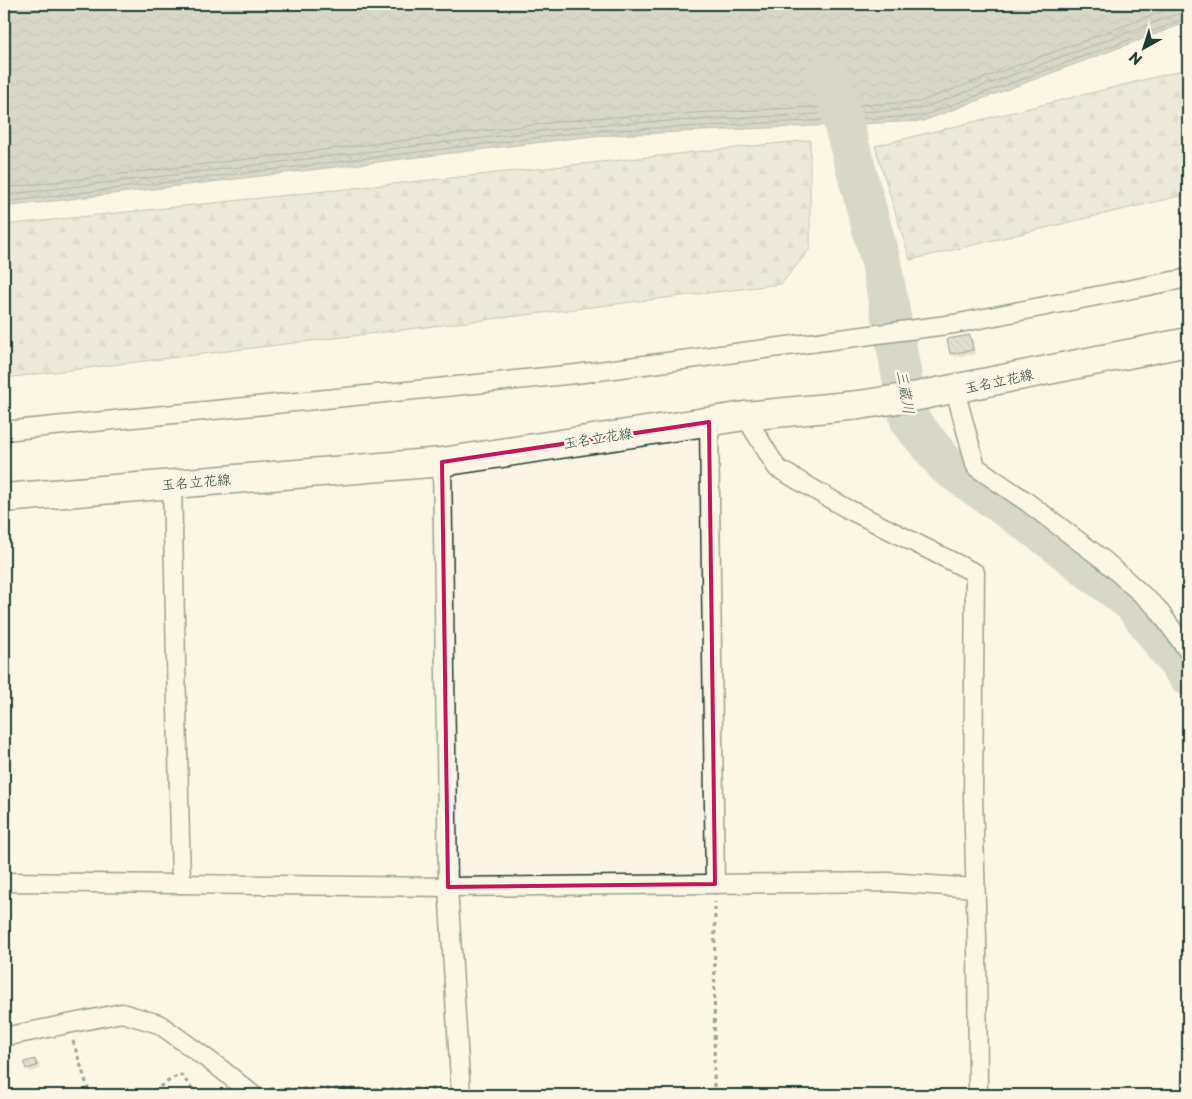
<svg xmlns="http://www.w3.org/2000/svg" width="1192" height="1099" font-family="'Playpen Sans','Klee One',sans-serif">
<defs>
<pattern id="forest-firs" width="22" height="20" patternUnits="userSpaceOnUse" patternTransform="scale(1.25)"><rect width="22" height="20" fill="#dcdacc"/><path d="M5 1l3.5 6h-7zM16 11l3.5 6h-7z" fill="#bcbcb0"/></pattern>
<pattern id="water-waves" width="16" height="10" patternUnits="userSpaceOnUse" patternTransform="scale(1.25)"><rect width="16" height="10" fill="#aeb3a7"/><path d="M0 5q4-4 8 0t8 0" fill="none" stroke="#8d9389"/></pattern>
<pattern id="building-back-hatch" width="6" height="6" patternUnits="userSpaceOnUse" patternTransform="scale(1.25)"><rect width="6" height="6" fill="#c5c7b9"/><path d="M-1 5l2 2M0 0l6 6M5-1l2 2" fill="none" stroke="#9fa397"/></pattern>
</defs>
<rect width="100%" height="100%" fill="#fcf5e5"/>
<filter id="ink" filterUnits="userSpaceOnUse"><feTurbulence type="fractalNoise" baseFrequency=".02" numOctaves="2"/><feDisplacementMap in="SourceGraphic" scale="10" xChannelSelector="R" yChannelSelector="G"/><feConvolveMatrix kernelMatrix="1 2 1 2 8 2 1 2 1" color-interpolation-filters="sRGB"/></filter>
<g filter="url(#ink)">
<!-- forest -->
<g fill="url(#forest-firs)" stroke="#7e8c80">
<path d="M1188 69V194L910 260 875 146Z"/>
<path d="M810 140V249L781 284 4 378V225Z"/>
</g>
<!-- water -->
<path fill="url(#water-waves)" stroke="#758479" d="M4 4H1188V22L923 121 593 136 4 207Z"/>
<!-- shadow -->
<g fill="#0003">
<path d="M970 336 973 340 975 354 955 357 951 353Z"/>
<path d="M35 1060 39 1064 40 1069 31 1072 27 1068Z"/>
</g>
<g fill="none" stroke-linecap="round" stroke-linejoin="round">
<!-- shore -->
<g stroke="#586c62" stroke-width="1">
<path d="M4 188 591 118 919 102 1180 5 1188 4"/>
<path d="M4 195 592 125 920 109 1183 12H1188"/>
<path d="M4 202 592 131 922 116 1188 18"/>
</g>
<!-- river -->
<path stroke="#aeb3a7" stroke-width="40" d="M825 75 832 81 881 262 910 421 947 466 1048 537 1134 604 1188 676"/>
</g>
<!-- building -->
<g fill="url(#building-back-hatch)" stroke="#1f3d34">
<path d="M970 335 973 350 950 354 947 339Z"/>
<path d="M35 1059 37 1066 26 1069 24 1062Z"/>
<path d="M46 1090 47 1095H27Z"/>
</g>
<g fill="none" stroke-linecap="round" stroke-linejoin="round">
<defs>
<g id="street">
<path d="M955 390 976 467 1027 502 1105 561 1157 608 1188 651"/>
<path d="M745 416 777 468 846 508 975 573 973 796 977 939 978 1095"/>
<path d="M709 422 715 884"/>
<path d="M4 431 576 374 954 324 1188 278"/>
<path d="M442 462 448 887 461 1095"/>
<path d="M172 484 181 884"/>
<path d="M4 882 448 887 888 882 975 888"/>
<path d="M4 1037 122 1013 159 1024 221 1069 253 1095"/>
</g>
<path id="primary" d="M4 498 442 462 745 416 859 405 918 396 1188 342"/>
</defs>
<!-- street casing -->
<use href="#street" stroke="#1f3d34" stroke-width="21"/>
<!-- primary casing -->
<use href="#primary" stroke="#1f3d34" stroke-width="31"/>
<!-- path -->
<g stroke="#1f3d34" stroke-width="3" stroke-dasharray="4 4" stroke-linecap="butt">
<path d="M73 1041 90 1095"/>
<path d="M270 1089H441"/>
<path d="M146 1095 180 1074 198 1095"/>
<path d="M714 1095 715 902"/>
</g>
<!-- street -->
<use href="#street" stroke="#fcf5e5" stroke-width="18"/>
<!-- primary -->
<use href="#primary" stroke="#fcf5e5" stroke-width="28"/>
</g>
</g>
<!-- marked area -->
<path d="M0 0H1192V1099H0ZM709 422 715 884 448 887 442 462Z" fill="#fcf5e5" fill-opacity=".55" fill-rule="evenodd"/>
<path fill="none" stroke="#c2185b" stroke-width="4" stroke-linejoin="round" d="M709 422 715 884 448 887 442 462Z"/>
<g text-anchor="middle" stroke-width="5" stroke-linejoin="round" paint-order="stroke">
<!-- street labels -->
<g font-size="14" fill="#1f3d34" stroke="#fcf5e5">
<text transform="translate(999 381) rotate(-12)" y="5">玉名立花線</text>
<text transform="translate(598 438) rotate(-9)" y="5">玉名立花線</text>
<text transform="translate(196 482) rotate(-5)" y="5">玉名立花線</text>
</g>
<!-- water labels -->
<g font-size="15" font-style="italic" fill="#435a51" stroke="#fcf5e5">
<text transform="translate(905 392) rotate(80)" y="5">三蔵川</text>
</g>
</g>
<!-- margin -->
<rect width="1192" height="1099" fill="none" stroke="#fcf5e5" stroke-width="20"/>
<rect x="10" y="10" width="1172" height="1079" fill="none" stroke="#1f3d34" stroke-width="2" filter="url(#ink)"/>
<!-- north arrow -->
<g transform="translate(1144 48) rotate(219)" stroke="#fcf5e5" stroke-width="4" paint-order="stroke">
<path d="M0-4L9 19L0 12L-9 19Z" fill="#1f3d34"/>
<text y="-8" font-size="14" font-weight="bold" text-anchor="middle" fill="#1f3d34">N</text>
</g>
</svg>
